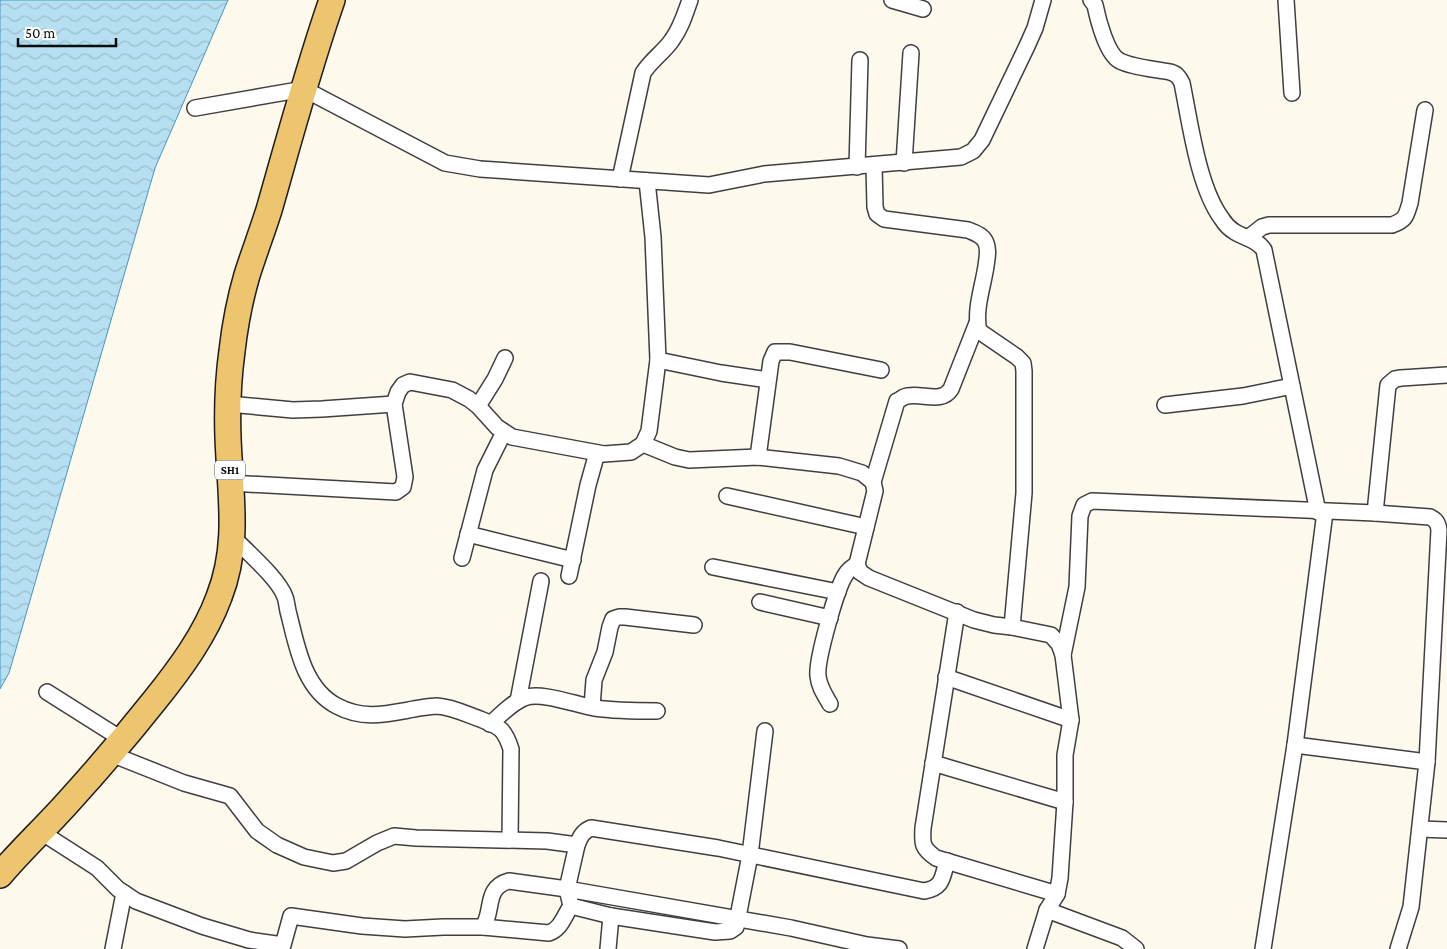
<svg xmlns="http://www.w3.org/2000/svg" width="1447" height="949" font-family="'Crimson Pro',serif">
<defs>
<pattern id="water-waves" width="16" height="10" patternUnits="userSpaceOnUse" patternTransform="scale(1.25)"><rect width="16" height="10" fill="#b6dff1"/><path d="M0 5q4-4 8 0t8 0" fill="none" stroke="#9bbecd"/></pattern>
</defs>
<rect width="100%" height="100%" fill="#fef9ed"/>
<!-- water -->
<path fill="url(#water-waves)" stroke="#4398c2" d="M0 0H228L155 168 9 673 0 689Z"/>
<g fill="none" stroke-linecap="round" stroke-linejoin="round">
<defs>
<g id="minor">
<path d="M892 0 923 9"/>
<path d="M1091 0 1095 5C1098 20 1107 55 1120 61 1134 68 1156 69 1170 72 1177 74 1179 77 1182 83 1190 122 1198 187 1222 219 1225 224 1230 229 1235 232 1245 238 1258 240 1264 250L1318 512"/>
<path d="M1286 0 1292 93"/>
<path d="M195 108 304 89 445 163 480 169 709 185 764 174 961 157 973 151 982 140 1027 46 1035 28 1043 0"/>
<path d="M904 163 911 53"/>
<path d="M874 166 875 207 877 214 884 219 968 230C975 233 983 235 986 243 989 250 987 258 986 266 983 287 974 310 979 331L1017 357 1023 363 1024 371V493L1012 627"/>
<path d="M857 167 860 60"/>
<path d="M620 179 643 73C651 60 664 52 672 40 681 28 685 14 690 0"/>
<path d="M1248 238 1262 227 1269 225H1392C1406 220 1406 216 1410 203L1425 110"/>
<path d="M658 360 721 373 768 380"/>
<path d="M228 404 293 410 322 409 394 404"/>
<path d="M1165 405 1243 396 1292 386"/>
<path d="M478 406 495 379 505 358"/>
<path d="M643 444 675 457 689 460 758 457 839 466 862 473 873 482 875 491 857 564 860 572 869 578 974 620 994 625 1012 627 1051 635 1059 644 1063 655 1071 720 1065 755V802L1060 878 1057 894 1047 910 1035 949"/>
<path d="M758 457 771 361 775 352H790L881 370"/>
<path d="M873 482 897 401C900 400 902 398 904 397 919 391 941 405 951 389L977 323"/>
<path d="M230 483 396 492 403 487 405 477 394 404 398 392 403 385 410 382 452 390 469 399 478 406 497 427 512 437 604 454 631 452 643 444 649 431 658 360 653 237 647 181"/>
<path d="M727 496 866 527"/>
<path d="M1375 513 1388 385 1395 379 1401 378 1447 375"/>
<path d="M468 534 573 560"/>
<path d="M233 537C247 552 279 579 285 597 287 602 287 609 289 615 297 647 304 689 337 706 363 720 386 714 414 709 422 708 429 706 437 706 452 707 466 714 480 719 500 727 504 728 511 749L510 840"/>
<path d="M462 558 485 470 504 432"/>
<path d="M713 567 838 592"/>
<path d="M569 576 588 485 597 453"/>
<path d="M760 602 830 618"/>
<path d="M957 612 923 828C922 844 922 848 936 858L1057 894"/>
<path d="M1063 655 1077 587 1080 516 1084 505 1092 501 1375 513 1430 517C1436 520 1438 523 1439 530L1427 762 1411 907 1398 949"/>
<path d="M946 677 1071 720"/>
<path d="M47 692 123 740"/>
<path d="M518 701 541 581"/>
<path d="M830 704C825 695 819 687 818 676 816 661 837 586 846 574 848 570 853 567 857 564"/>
<path d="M592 707 594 680 605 652 610 627 613 619 619 617H625L694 625"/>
<path d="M490 724C501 715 511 703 524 698 541 691 576 705 595 708 616 711 636 711 657 711"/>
<path d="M765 731 750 855 736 927 730 931 715 932 611 916 571 906 567 889 577 845C580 837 583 831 591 828L718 848 924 891C943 888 942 878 947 861"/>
<path d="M1295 745 1427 762"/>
<path d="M111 754 184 783 230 796 257 831 277 845 304 857 333 863 346 861 377 843 394 836 416 838 547 841 577 845"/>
<path d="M933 763 1065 802"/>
<path d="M1420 829 1447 830"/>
<path d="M41 832 97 868 118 889 136 901 202 926 249 940 283 945 291 916 362 926 405 929 443 927H483C494 910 484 888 509 881L567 889 791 928 867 945 899 949"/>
<path d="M1047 910 1122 938 1136 949"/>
<path d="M483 927 549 933C561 929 564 916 571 906"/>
<path d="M113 949 124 893"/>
<path d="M608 949 611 916"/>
<path d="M1263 949 1295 745 1325 512"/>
</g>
<path id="primary" d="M0 875C22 849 47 826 70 800 99 768 128 734 155 700 180 669 205 635 219 597 240 544 230 493 228 438 227 409 228 380 232 351 235 325 240 299 247 275 254 253 262 232 269 210 289 140 308 69 332 0"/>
</defs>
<!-- minor casing -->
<use href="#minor" stroke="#3f3f3f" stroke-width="18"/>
<!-- primary casing -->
<use href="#primary" stroke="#1d1d1d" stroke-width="28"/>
<!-- minor -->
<use href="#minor" stroke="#fff" stroke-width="15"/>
<!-- primary -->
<use href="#primary" stroke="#edc56e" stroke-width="25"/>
</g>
<g text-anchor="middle" stroke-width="5" stroke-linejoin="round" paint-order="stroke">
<!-- shield labels -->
<rect fill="#fff" stroke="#555" stroke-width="1" x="215" y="460.5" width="30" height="19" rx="4"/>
<g font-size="12" font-weight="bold" fill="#0c0c0c">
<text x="230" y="474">SH1</text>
</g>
</g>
<!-- scale -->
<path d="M18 38v8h98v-8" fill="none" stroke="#0c0c0c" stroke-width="2.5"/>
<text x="25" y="38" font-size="15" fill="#0c0c0c" stroke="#ffffff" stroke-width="4" paint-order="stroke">50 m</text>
</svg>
